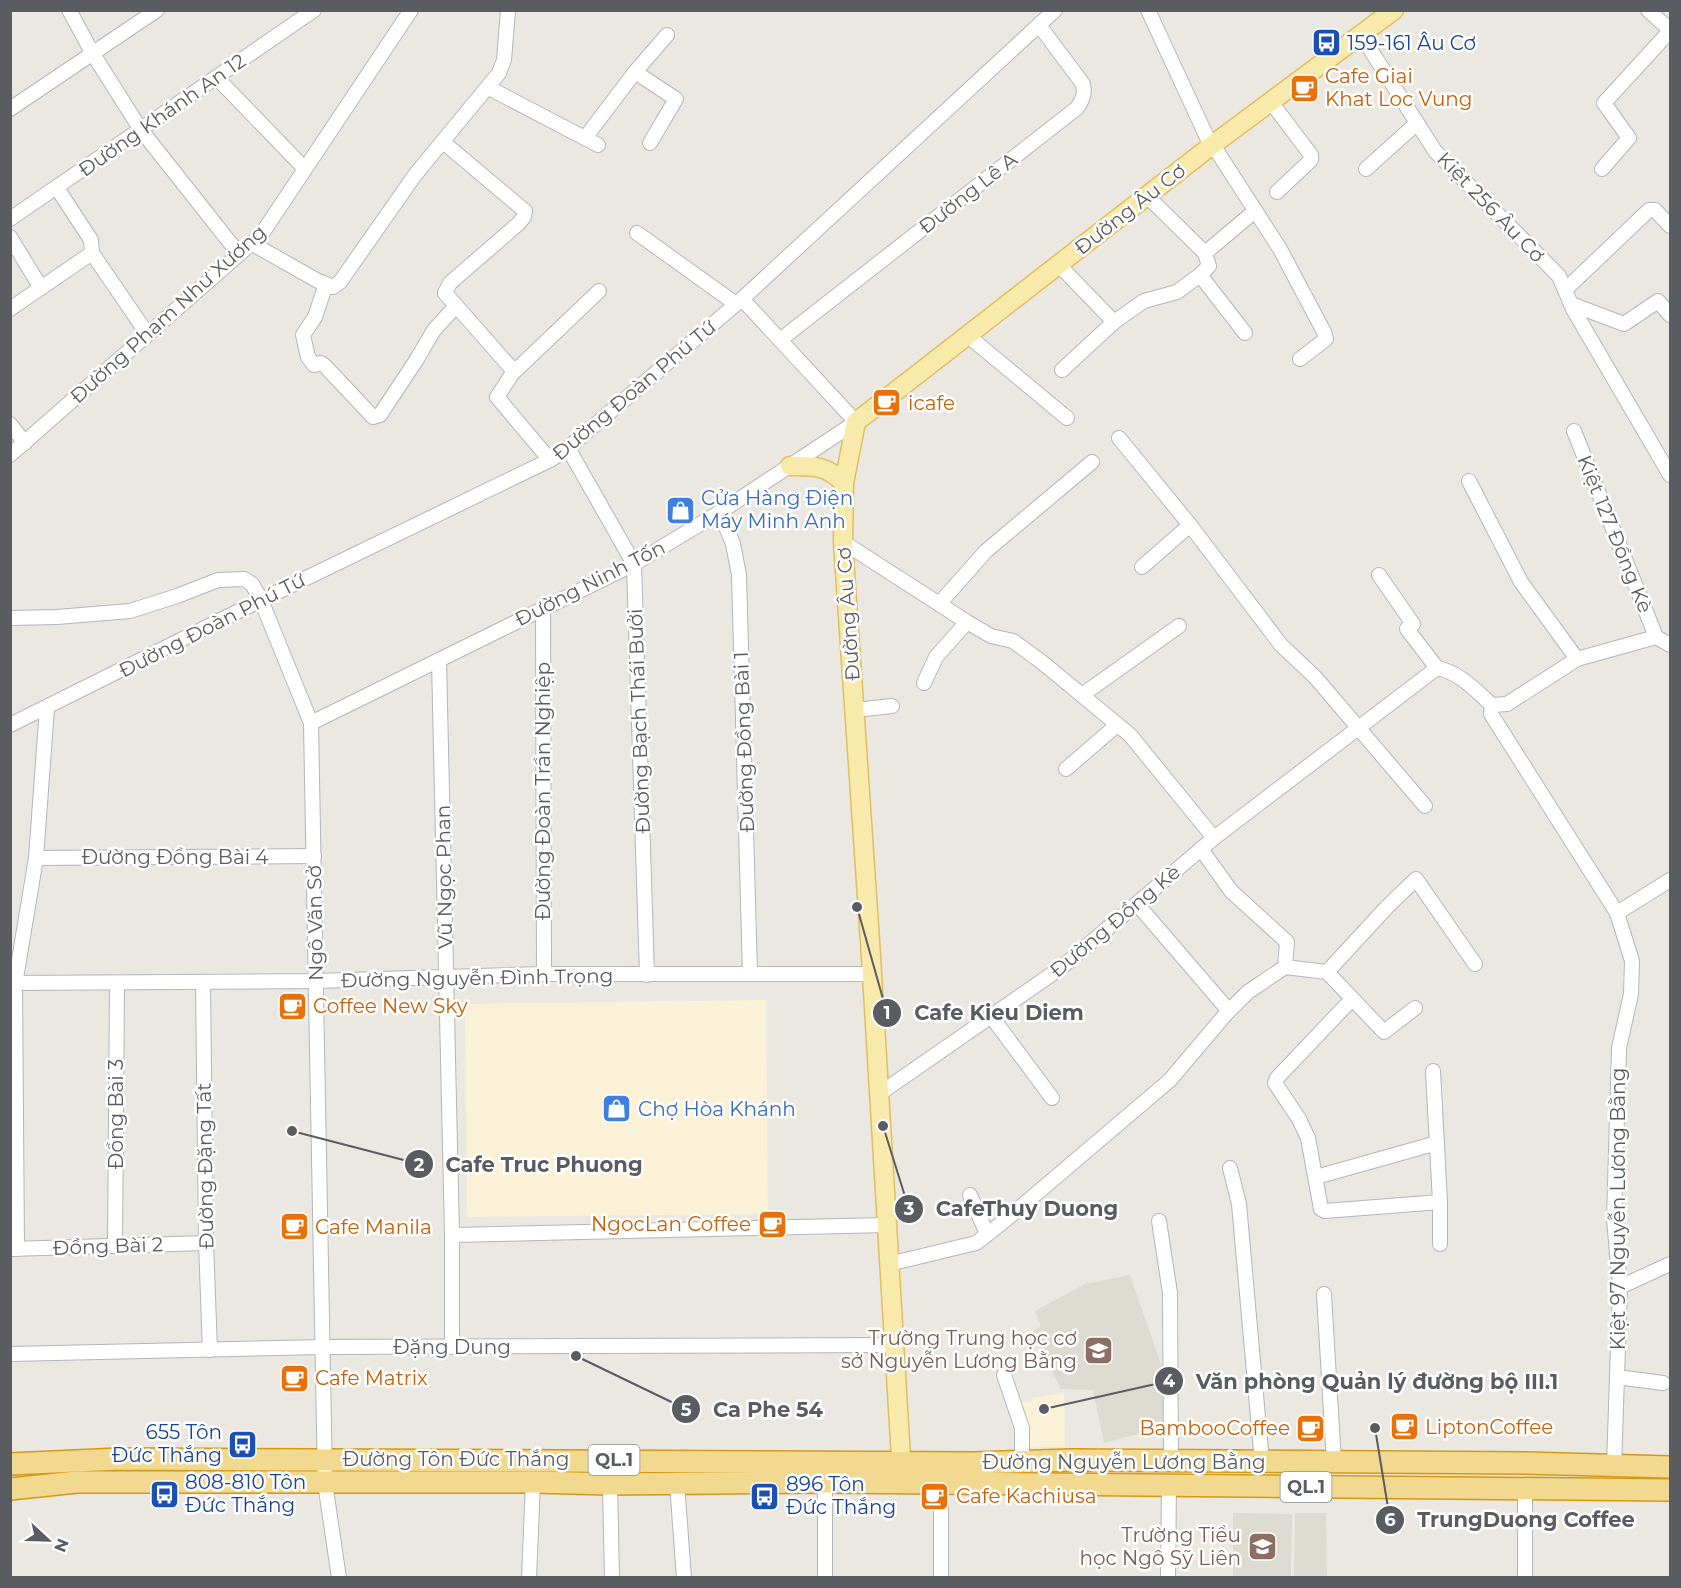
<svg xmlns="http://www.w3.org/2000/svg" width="1681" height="1588" font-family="Montserrat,sans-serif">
<rect width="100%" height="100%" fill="#ebe8e1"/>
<!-- commercial -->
<g fill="#faf1d7">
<path d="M766 1000 768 1214 467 1217 465 1004Z"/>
<path d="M1064 1393 1065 1447H1025L1023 1402H1032V1398Z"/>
</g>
<!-- education -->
<g fill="#dddad2">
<path d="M1130 1275 1162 1367 1163 1427 1104 1443 1093 1390 1061 1389 1032 1332 1041 1326 1035 1311 1085 1284Z"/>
<path d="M1233 1513 1292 1514 1291 1577H1233Z"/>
<path d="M1295 1513H1326L1327 1577H1294Z"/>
</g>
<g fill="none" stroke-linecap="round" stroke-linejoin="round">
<defs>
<g id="minor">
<path d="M69 10 93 54 141 130 239 254"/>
<path d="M1148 10 1211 146"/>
<path d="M1648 10 1670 30"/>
<path d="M1361 35 1435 151 1559 276 1573 309 1670 475"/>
<path d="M635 72 676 99 650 143"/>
<path d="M217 78 304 168"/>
<path d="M489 88 598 145"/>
<path d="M1271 102 1311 155V160L1277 192"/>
<path d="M10 109 157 10"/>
<path d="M585 138 635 72 667 35"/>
<path d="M443 142 525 211 524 217 518 224 450 283 445 293 512 369V374L497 397 550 460"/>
<path d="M1213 145 1280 249 1324 332 1326 339 1300 359"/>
<path d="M1366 169 1417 123"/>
<path d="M1602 169 1629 138 1604 103 1670 31"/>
<path d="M10 219 314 10"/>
<path d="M637 233 736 304"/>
<path d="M10 237 41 288"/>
<path d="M251 243 318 281 333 287 340 282 415 175 499 73 504 60 508 10"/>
<path d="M92 253 148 335"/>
<path d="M1205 253 1255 211"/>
<path d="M1058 264 1114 322 1144 301 1177 292 1200 275 1209 266 1205 253 1147 196"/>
<path d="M1200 275 1245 333"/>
<path d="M326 284 315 317 303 335 308 357 314 365 321 363 325 366 373 417 380 415 417 359 434 330 456 306"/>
<path d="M1565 290 1649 210H1655L1670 226"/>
<path d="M1571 304 1624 324 1658 301 1670 315"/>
<path d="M10 309 92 253 91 240 57 188"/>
<path d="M967 335 1067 418"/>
<path d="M780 340 1077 108C1083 99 1085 94 1083 84L1039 25"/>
<path d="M1062 370 1114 322"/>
<path d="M512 374 599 291"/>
<path d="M10 424 25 443"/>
<path d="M1574 431 1656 637"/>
<path d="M1119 438 1190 525 1281 645 1315 677 1425 806"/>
<path d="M568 448 634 564 647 975"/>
<path d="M10 455 261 235 411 10"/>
<path d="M1469 481 1521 582 1577 659"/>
<path d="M720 512 733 544 739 575 750 974"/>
<path d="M843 542 967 622 991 636 1013 641 1043 663 1130 735 1214 838"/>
<path d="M1142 567 1190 525"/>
<path d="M1379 575 1413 624 1407 629 1437 668"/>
<path d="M939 604 986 551 1092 462"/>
<path d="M543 608 544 974"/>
<path d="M10 618 57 617 130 611 177 596 218 580 244 579 252 584 261 600 311 723 325 1483 339 1578"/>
<path d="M439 660 452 1235V1347"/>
<path d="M924 683 936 657 967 622"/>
<path d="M1082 695 1179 626"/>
<path d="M1492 705 1491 714 1617 913 1632 961 1631 994 1619 1048 1614 1219 1620 1287 1614 1466"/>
<path d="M855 710 892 706"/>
<path d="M311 723 634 564 720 512 856 422 742 299"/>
<path d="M10 725 261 600 550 460 568 448 742 299 1055 10"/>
<path d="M1066 769 1117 725"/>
<path d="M1201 849 1231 891 1287 942 1285 967"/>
<path d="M36 858 314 856"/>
<path d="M1137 904 1229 1011"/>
<path d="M1617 913 1670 880"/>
<path d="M1285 967 1327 972 1384 1032 1415 1008"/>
<path d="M1327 972 1387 907 1416 879 1475 964"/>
<path d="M203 982 206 1243 210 1350"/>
<path d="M10 983 316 981 544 974H872"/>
<path d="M1352 999 1277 1078 1275 1083 1299 1119 1308 1138 1321 1209 1325 1211 1440 1202 1433 1071"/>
<path d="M991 1016 1052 1098"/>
<path d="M879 1094 1062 967 1214 838 1437 668C1459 672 1475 690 1492 705L1507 704 1577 659 1656 637 1670 645"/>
<path d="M1230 1168 1239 1204 1262 1462"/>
<path d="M1316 1177 1437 1143"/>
<path d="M970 1195 987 1234"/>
<path d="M1440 1202V1244"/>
<path d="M1159 1221 1170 1293 1171 1462"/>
<path d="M452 1235 887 1225"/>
<path d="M115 1246 117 983"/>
<path d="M10 1249 206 1243"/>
<path d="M17 1249 15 984 36 858 47 708"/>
<path d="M889 1264 976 1243 1003 1222 1170 1080 1225 1015 1248 992 1285 967"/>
<path d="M1620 1287 1670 1264"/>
<path d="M1324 1294 1334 1463"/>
<path d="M10 1354 324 1347 893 1345"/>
<path d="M1004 1375 1022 1428V1460"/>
<path d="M1617 1377 1663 1383"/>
<path d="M825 1482V1578"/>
<path d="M677 1483 684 1578"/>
<path d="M941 1483V1578"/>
<path d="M610 1484 612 1578"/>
<path d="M529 1578 533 1482"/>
<path d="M1168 1578 1169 1484"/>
<path d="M1525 1578V1488"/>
</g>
<g id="major">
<path d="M790 466C814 466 826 465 844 483"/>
<path d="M902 1475 870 941 843 542 844 483 856 422 1211 146 1394 10"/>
</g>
<g id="highway">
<path d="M10 1464 119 1459 973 1463 1071 1460 1526 1463 1670 1467"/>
<path d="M10 1489 77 1482H533L610 1484 825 1482 1670 1490"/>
</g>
</defs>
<!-- minor casing -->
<use href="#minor" stroke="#b3b6ba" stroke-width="16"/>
<!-- major casing -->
<use href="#major" stroke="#e3be61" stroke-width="21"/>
<!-- highway casing -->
<use href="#highway" stroke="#d69915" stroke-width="24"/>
<!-- minor -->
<use href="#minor" stroke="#fff" stroke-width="14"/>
<!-- major -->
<use href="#major" stroke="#f7eaaa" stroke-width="18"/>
<!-- highway -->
<use href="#highway" stroke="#f2d990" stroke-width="21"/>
</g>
<!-- icons -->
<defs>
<symbol id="bus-square" viewBox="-11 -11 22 22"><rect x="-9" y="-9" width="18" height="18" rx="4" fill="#1a4fb4" stroke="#fff"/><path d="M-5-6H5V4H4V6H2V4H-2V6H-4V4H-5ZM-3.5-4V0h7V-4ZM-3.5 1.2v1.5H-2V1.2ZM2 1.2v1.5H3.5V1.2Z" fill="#fff"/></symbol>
<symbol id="cafe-square" viewBox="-11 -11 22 22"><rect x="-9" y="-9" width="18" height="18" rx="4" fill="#e8710a" stroke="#fff"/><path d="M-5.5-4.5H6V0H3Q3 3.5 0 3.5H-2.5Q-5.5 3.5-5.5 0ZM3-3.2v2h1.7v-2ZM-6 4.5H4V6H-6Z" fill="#fff"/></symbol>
<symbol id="shop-square" viewBox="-11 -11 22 22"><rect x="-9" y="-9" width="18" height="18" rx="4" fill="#3f7fe0" stroke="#fff"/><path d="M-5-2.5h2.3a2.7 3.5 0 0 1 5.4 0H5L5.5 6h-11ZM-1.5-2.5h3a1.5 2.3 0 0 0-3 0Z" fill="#fff"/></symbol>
<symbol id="school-square" viewBox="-11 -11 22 22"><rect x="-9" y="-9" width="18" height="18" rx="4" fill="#8d6e63" stroke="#fff"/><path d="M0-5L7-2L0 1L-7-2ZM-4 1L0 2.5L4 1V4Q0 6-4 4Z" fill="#fff"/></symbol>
</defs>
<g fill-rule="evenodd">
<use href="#bus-square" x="1310" y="26" width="33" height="33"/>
<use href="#cafe-square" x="1288" y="72" width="33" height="33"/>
<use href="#cafe-square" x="870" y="386" width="33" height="33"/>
<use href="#shop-square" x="664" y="494" width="33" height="33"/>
<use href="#cafe-square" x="276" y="990" width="33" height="33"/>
<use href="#shop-square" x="600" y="1092" width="33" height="33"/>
<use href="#cafe-square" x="756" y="1208" width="33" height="33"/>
<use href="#cafe-square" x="278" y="1210" width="33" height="33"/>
<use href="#school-square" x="1082" y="1334" width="33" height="33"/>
<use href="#cafe-square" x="278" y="1362" width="33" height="33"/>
<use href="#cafe-square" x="1388" y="1410" width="33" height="33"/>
<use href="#cafe-square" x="1294" y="1412" width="33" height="33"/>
<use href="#bus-square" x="226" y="1428" width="33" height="33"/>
<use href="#bus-square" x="148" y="1478" width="33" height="33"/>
<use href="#bus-square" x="748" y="1480" width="33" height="33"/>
<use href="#cafe-square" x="918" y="1480" width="33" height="33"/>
<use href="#school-square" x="1246" y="1530" width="33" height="33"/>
</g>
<g text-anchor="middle" stroke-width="5" stroke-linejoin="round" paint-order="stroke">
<!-- shield labels -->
<g fill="#fff" stroke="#8b8d90" stroke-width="1.5">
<rect x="588.5" y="1445" width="51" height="30" rx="4.5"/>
<rect x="1280.5" y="1472" width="51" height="30" rx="4.5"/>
</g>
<g font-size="18" font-weight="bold" fill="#595c60">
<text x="614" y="1466">QL.1</text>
<text x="1306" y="1493">QL.1</text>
</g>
<!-- transit labels -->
<g font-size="20" fill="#164399" stroke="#fff" text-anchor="start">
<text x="1347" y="50">159-161 Âu Cơ</text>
<text x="222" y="1439" text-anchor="end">655 Tôn<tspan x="222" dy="23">Đức Thắng</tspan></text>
<text x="185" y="1489">808-810 Tôn<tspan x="185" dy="23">Đức Thắng</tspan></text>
<text x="786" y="1491">896 Tôn<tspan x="786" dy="23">Đức Thắng</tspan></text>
</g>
<!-- food labels -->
<g font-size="20" fill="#c56008" stroke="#fff" text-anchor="start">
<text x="1325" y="83">Cafe Giai<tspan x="1325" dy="23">Khat Loc Vung</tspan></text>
<text x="908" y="410">icafe</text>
<text x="313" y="1013">Coffee New Sky</text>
<text x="751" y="1231" text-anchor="end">NgocLan Coffee</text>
<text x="315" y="1234">Cafe Manila</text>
<text x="315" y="1385">Cafe Matrix</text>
<text x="1425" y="1434">LiptonCoffee</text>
<text x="1290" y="1435" text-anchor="end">BambooCoffee</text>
<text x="956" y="1503">Cafe Kachiusa</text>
</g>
<!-- street labels -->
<g font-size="20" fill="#595c60" stroke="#fff">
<text transform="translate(162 115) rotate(-35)" y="7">Đường Khánh An 12</text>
<text transform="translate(968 193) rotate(-38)" y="7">Đường Lê A</text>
<text transform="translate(1491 207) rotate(46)" y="7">Kiệt 256 Âu Cơ</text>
<text transform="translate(1130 209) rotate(-38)" y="7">Đường Âu Cơ</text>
<text transform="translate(168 314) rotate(-42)" y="7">Đường Phạm Như Xương</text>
<text transform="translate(634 390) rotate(-40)" y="7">Đường Đoàn Phú Tứ</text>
<text transform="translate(1615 534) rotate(68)" y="7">Kiệt 127 Đồng Kè</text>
<text transform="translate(590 583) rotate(-27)" y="7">Đường Ninh Tốn</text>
<text transform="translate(848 614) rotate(-94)" y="7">Đường Âu Cơ</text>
<text transform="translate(212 625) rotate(-27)" y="7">Đường Đoàn Phú Tứ</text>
<text transform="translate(639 721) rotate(-92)" y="7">Đường Bạch Thái Bưởi</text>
<text transform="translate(744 742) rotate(-92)" y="7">Đường Đồng Bài 1</text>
<text transform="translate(543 791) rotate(-90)" y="7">Đường Đoàn Trần Nghiệp</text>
<text x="175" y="864">Đường Đồng Bài 4</text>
<text transform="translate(444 877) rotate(-91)" y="7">Vũ Ngọc Phan</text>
<text transform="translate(1115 921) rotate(-40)" y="7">Đường Đồng Kè</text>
<text transform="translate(315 923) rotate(-91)" y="7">Ngô Văn Sở</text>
<text transform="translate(477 978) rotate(-1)" y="7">Đường Nguyễn Đình Trọng</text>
<text transform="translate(116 1114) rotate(-90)" y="7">Đồng Bài 3</text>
<text transform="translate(205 1166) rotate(-91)" y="7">Đường Đặng Tất</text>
<text transform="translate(1618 1209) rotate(-90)" y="7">Kiệt 97 Nguyễn Lương Bằng</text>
<text transform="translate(108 1246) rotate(-2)" y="7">Đồng Bài 2</text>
<text x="452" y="1354">Đặng Dung</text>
<text x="456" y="1466">Đường Tôn Đức Thắng</text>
<text x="1124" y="1469">Đường Nguyễn Lương Bằng</text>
</g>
<!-- shop labels -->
<g font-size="20" fill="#366cbe" stroke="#fff" text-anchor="start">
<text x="701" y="505">Cửa Hàng Điện<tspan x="701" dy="23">Máy Minh Anh</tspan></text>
<text x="638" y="1116">Chợ Hòa Khánh</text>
</g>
<!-- education labels -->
<g font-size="20" fill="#785e54" stroke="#fff" text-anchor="end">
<text x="1077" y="1345">Trường Trung học cơ<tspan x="1077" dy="23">sở Nguyễn Lương Bằng</tspan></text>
<text x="1241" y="1542">Trường Tiểu<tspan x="1241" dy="23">học Ngô Sỹ Liên</tspan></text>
</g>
</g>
<!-- callouts -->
<path fill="none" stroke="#595c60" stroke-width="2" d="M857 907L887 1013M292 1131L419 1164M883 1126L909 1209M1044 1409L1169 1381M576 1356L686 1409M1375 1428L1390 1520"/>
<g fill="#595c60" stroke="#fff" stroke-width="2">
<circle cx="857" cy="907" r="6"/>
<circle cx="292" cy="1131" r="6"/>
<circle cx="883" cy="1126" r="6"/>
<circle cx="1044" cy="1409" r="6"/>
<circle cx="576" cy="1356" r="6"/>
<circle cx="1375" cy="1428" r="6"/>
<circle cx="887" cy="1013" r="15"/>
<circle cx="419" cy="1164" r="15"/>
<circle cx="909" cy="1209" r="15"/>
<circle cx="1169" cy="1381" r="15"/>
<circle cx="686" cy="1409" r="15"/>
<circle cx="1390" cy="1520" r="15"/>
</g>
<g font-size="18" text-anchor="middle" font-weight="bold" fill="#fff">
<text x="887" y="1019">1</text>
<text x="419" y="1171">2</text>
<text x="909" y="1215">3</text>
<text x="1169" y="1387">4</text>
<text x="686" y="1416">5</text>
<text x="1390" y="1526">6</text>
</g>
<g font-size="21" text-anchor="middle" font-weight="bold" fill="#595c60" stroke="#fff" stroke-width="5" stroke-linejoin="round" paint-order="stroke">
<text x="999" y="1020">Cafe Kieu Diem</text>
<text x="544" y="1172">Cafe Truc Phuong</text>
<text x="1027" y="1216">CafeThuy Duong</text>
<text x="1377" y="1389">Văn phòng Quản lý đường bộ III.1</text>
<text x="768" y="1417">Ca Phe 54</text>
<text x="1526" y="1527">TrungDuong Coffee</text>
</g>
<!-- border -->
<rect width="1681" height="1588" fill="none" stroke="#595c60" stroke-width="24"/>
<!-- north arrow -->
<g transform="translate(48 1540) rotate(112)" stroke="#ffffff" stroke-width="4.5" paint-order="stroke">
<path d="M0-4.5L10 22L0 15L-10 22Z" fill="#595c60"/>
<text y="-9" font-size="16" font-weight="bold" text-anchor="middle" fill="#595c60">N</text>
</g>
</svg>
